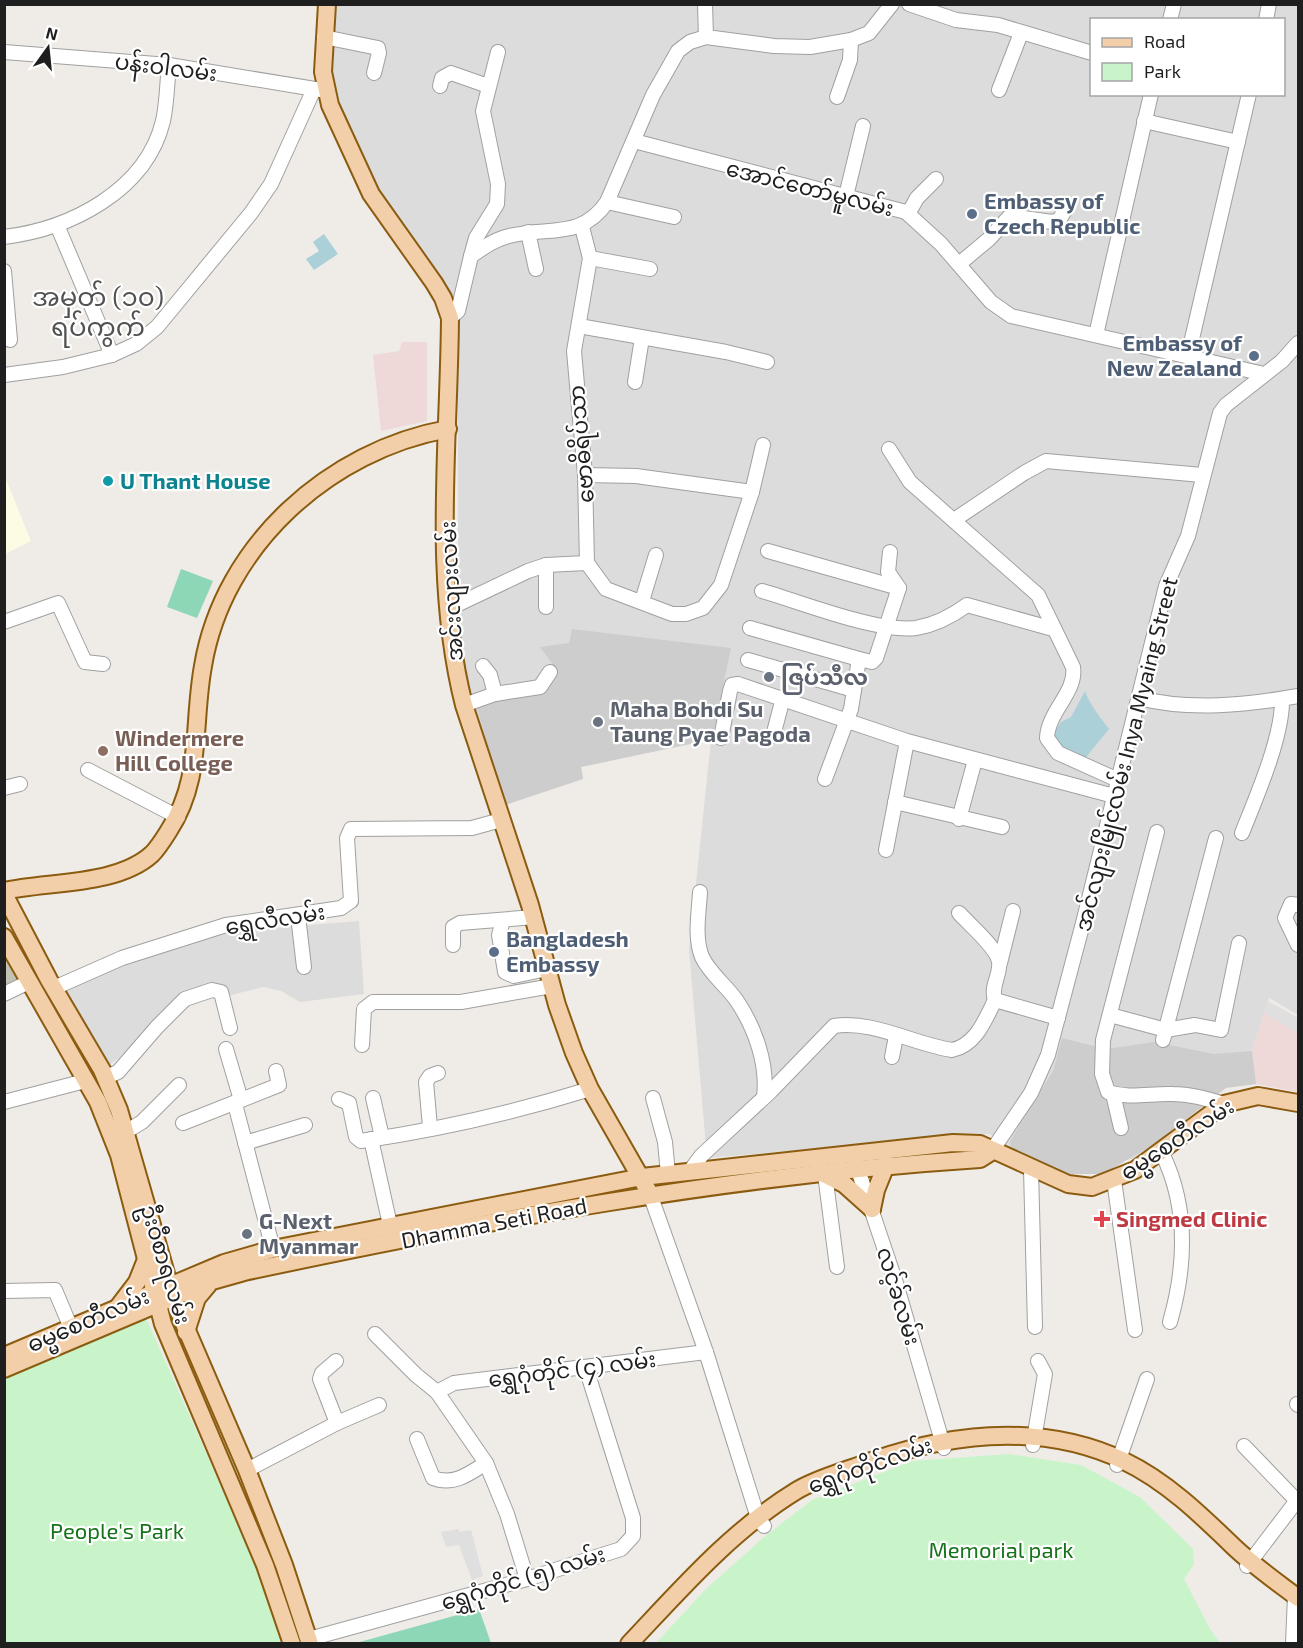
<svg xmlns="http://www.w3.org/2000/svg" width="1303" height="1648" font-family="'Exo 2','Noto Sans Myanmar',sans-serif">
<rect width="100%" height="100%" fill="#efece7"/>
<!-- residential -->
<g fill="#dddcdc" fill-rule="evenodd">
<path d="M333 5H1298V1015L1269 998 1252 1051 1256 1084 1226 1087 1135 1158 1066 1174 1048 1170 989 1134 707 1158 689 950 711 740 581 767 583 779 505 805 471 706 458 644V331L365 172 330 90ZM1092 20H1284V94H1092Z"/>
<path d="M359 921 364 994 300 1002 281 991 263 987 228 996 208 992 180 1006 151 1035 102 1070 59 991 119 965 223 932Z"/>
</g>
<!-- commercial -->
<g fill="#eed8d8">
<path d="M402 342H427V421L381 431 373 355 399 351Z"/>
<path d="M1268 1001 1298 1018V1092L1256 1084 1252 1051Z"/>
</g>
<!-- education -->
<path fill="#fcfbe3" d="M5 477 31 541 5 554H4Z"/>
<!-- religious -->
<g fill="#cdcdcd">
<path d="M572 629 731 648 712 739 581 767 583 779 505 805 476 705 545 689 556 669 540 647 569 643Z"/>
<path d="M1062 1038 1106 1049 1154 1042 1214 1054 1252 1051 1256 1084 1226 1088 1156 1143 1103 1174H1066L1048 1170 1011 1148 1010 1141 1053 1071Z"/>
</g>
<!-- construction -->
<path fill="#c3c2b3" d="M4 948 23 983 4 991Z"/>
<!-- park -->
<g fill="#c9f4ca">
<path d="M146 1318 267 1590 282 1643H5L4 1378Z"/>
<path d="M1009 1454 1081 1465 1140 1497 1193 1549 1194 1564 1184 1579 1210 1629 1220 1643H656L706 1589 764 1537 812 1500 912 1461Z"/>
</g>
<!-- pitch -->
<g fill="#8dd6b6">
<path d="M181 569 213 581 197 618 167 607Z"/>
<path d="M479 1609 491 1643H356Z"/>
</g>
<!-- parking -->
<g fill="#dfdfdf">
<path d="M1268 1001 1298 1018V1033L1264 1013Z"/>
<path d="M459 1529V1532L471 1530 483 1576 472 1580 459 1545 446 1547 441 1532Z"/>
</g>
<!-- water -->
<g fill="#acd0d8">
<path d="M324 234 338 254 314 270 306 259 319 251 313 242Z"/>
<path d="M1085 691C1090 705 1100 717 1109 729L1083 761 1062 751 1051 736 1061 722 1071 717Z"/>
</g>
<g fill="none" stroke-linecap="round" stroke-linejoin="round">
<defs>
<g id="minor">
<path d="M705 4 706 37"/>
<path d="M909 4 956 20 998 25 1092 53"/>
<path d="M1170 20 1174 4"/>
<path d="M1266 20 1269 4"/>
<path d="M324 37 378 48 379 53 374 73"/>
<path d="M4 52 169 65 321 90"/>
<path d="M440 86 442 78 451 73 488 86"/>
<path d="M999 90 1021 33"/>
<path d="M837 97 850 60 851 40"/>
<path d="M1144 121 1238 142"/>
<path d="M634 141 906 212 941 244 991 302 1011 316 1264 374"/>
<path d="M846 196 863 126"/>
<path d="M607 202 674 217"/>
<path d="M908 214 917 198 936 179"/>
<path d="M57 225 112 355"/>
<path d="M582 227 590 258 574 351 585 475 587 563 606 589 672 614H686L703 608 721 585 752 492 763 445"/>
<path d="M528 232 536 269"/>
<path d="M4 237C70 229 146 191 163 121 167 103 167 83 169 65"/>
<path d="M471 256 476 238 497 204 498 184 483 111 498 52"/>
<path d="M590 258 650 269"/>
<path d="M959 264 989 239 1010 216 1052 222 1059 220 1067 207"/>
<path d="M4 271 10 340"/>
<path d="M450 318 458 311 471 256C483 248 495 239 509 236 549 226 581 240 607 202L653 95 678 51 690 42 706 37 774 46 810 47 851 40 869 33 892 4"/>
<path d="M579 326 726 352 767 362"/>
<path d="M1096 335 1151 94"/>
<path d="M1188 356 1249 94"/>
<path d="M4 375 63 367 112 355 136 344 157 327 251 213 271 184 314 89"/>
<path d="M635 382 642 338"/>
<path d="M889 449 910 482 1038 595 1073 667C1077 692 1048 711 1047 738L1058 753 1118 780"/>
<path d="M585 475 636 476 752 492"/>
<path d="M954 520 1024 473 1046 461 1202 475"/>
<path d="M768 551 899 588"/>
<path d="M762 591C801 602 878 633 916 628 934 625 952 616 967 605L1053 629"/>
<path d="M642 601 656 555"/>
<path d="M546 607V565"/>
<path d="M448 609 528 571 546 565 587 563"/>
<path d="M4 622 58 603 85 662 103 664"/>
<path d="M750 628 859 659"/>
<path d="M748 660 854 690"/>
<path d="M483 666 490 675 495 694"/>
<path d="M1139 698C1190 711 1247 705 1298 696"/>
<path d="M464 705 495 694 540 687 550 672"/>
<path d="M773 736 783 698"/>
<path d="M721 738 730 691 732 685 738 684 907 741 1114 796"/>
<path d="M88 770 178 817"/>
<path d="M825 779 851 709 859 659 872 662 876 658 899 588 888 572 890 552"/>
<path d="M4 788 20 784"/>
<path d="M895 802 1002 827"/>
<path d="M959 819 975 760"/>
<path d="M1157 832 1103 1040 1102 1074 1108 1092C1129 1099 1151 1093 1173 1094 1191 1094 1207 1099 1224 1104"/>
<path d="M1242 833C1256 798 1283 736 1282 699"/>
<path d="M886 850 907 741"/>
<path d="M700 892C699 912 694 937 702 957 710 974 726 985 737 1001 755 1028 768 1064 764 1097"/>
<path d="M1298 905 1291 904 1285 918 1298 945"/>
<path d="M959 913C969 924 998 949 999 962 1001 975 990 986 995 1000L1058 1018"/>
<path d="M298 916 304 967"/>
<path d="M503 920 499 935 505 972 514 976 547 969"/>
<path d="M453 945V927L460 923 534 917"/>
<path d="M1000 963 1013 911"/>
<path d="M54 988 122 958 226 925 341 908 351 901 347 838 351 829 472 828 501 820"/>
<path d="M4 994 29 982"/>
<path d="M1110 1015 1166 1030 1195 1025 1221 1030 1239 943"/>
<path d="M1163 1040 1216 838"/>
<path d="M362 1045 364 1009 373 1002H461L552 986"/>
<path d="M226 1049 241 1100"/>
<path d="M892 1057 896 1036"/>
<path d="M106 1077 118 1072 157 1027 185 999 212 990 221 992 230 1028"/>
<path d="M1113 1094 1121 1128"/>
<path d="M373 1098 382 1137"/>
<path d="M653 1098 665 1142 668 1174"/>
<path d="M339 1099 349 1103 356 1137 361 1141C438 1130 516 1112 590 1089"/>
<path d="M4 1102 85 1081"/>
<path d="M235 1104 273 1249"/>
<path d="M183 1123 279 1085 276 1071"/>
<path d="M430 1127 426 1082 430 1076 438 1073"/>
<path d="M127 1131 142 1122 179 1085"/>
<path d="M371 1139 390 1225"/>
<path d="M245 1143 305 1125"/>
<path d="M991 1152 1031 1093 1048 1055 1083 923 1166 586 1188 536 1220 413 1226 405 1282 361 1298 343"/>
<path d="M1162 1153C1188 1206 1186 1266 1170 1322"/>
<path d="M855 1161 895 1280 944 1448"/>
<path d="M1031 1169 1035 1327"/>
<path d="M690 1171 701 1156 771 1091 834 1026C873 1020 913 1044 952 1050 976 1045 985 1020 995 1000"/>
<path d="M825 1174 837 1267"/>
<path d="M1114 1180 1135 1330"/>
<path d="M650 1194 706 1352 758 1518 764 1526"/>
<path d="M4 1291 55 1290 71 1328"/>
<path d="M375 1334 416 1375 437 1392"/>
<path d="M1297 1404 1298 1405"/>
<path d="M337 1423 379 1405"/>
<path d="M417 1439 433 1478C453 1486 469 1474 486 1463"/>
<path d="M1033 1445 1045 1374 1038 1361"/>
<path d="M1244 1446 1297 1501"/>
<path d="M1117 1465 1147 1379"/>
<path d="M247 1470 337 1423 320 1379 322 1373 336 1361"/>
<path d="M1247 1566 1298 1499"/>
<path d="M527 1579 507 1514 486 1463 437 1392 454 1383 706 1352"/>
<path d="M309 1639 527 1579 621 1549 633 1536V1518L586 1368"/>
<path d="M1293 1644 1295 1595"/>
</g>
<g id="major">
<path d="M327 4 323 72 330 105 371 194 434 283 443 298 450 318C449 446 432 579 464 705L530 905 557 1005 574 1053 590 1089 650 1194"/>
<path d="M4 891C49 881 117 886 152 854 158 848 163 840 168 832 203 779 192 726 203 666 223 545 330 450 448 429"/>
<path d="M4 894 49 980 102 1070 119 1110 173 1298 247 1470 284 1565 310 1644"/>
<path d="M4 937 98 1102 119 1155 163 1324 265 1565 292 1644"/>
<path d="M822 1173 844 1184 872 1209"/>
<path d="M872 1209 876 1190 886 1165"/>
<path d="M118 1307 137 1282 147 1257"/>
<path d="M186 1332 197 1298 208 1285"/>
<path d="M4 1356 224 1263 273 1249 642 1177 953 1143 980 1144 1068 1184 1092 1187 1135 1170 1224 1104 1258 1096 1298 1103"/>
<path d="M4 1369 212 1281 244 1272C487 1220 731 1175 980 1159L991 1152"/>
<path d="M629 1644C681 1589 731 1531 796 1491 814 1480 835 1474 855 1467 941 1434 1038 1420 1124 1461 1166 1481 1201 1515 1234 1547 1254 1566 1277 1582 1298 1598"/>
</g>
</defs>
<!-- minor casing -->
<use href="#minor" stroke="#a0a0a0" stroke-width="16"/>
<!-- major casing -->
<use href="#major" stroke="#8b5c10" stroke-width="20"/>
<!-- minor -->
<use href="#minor" stroke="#fff" stroke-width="14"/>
<!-- major -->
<use href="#major" stroke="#f2cfa8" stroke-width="16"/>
</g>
<!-- markers -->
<g fill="#5c6f8a" stroke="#fff" stroke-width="2">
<circle cx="972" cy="214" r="6"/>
<circle cx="1254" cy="356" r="6"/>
<circle cx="494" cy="952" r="6"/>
</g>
<circle fill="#0f9aa8" stroke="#fff" stroke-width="2" cx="108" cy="481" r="6"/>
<g fill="#6b7280" stroke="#fff" stroke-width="2">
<circle cx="769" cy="677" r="6"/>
<circle cx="598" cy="722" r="6"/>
<circle cx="247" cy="1234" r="6"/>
</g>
<circle fill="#8d6e63" stroke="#fff" stroke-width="2" cx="103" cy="751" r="6"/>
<path fill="#e0444e" stroke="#fff" stroke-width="2" d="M1099 1210h6v6h6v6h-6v6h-6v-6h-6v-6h6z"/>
<g text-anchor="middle" stroke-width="4.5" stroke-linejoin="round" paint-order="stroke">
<!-- street labels -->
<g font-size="22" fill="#1f1f1f" stroke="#fff">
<text transform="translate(166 67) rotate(7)" y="8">ပန်းဝါလမ်း</text>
<text transform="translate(810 188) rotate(14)" y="8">အောင်တော်မူလမ်း</text>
<text transform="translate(581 444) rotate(-95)" y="8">ဗောဓိရိပ်သာ</text>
<text transform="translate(451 591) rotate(-93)" y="8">အင်းလျားလမ်း</text>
<text transform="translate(1126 754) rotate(-76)" y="8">အင်လျားမြိုင်လမ်း Inya Myaing Street</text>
<text transform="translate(275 919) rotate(-9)" y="8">ရွှေလီလမ်း</text>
<text transform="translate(1177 1139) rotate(-33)" y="8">ဓမ္မစေတီလမ်း</text>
<text transform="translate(494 1223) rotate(-11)" y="8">Dhamma Seti Road</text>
<text transform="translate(166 1264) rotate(73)" y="8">ဦးဝီစာရလမ်း</text>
<text transform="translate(899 1296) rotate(73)" y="8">လင့်ခ်လမ်း</text>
<text transform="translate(88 1320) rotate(-23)" y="8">ဓမ္မစေတီလမ်း</text>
<text transform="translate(572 1369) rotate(-7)" y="8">ရွှေဂုံတိုင် (၄) လမ်း</text>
<text transform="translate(870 1465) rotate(-19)" y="8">ရွှေဂုံတိုင်လမ်း</text>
<text transform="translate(523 1578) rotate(-17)" y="8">ရွှေဂုံတိုင် (၅) လမ်း</text>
</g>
<!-- service labels -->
<g font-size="22" font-weight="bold" fill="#4e5e75" stroke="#fff" text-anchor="start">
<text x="984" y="209">Embassy of<tspan x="984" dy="25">Czech Republic</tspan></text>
<text x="1242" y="351" text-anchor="end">Embassy of<tspan x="1242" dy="25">New Zealand</tspan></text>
<text x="506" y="947">Bangladesh<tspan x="506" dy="25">Embassy</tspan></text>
</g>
<!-- culture labels -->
<g font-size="22" font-weight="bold" fill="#0d838f" stroke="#fff" text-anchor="start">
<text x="120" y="489">U Thant House</text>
</g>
<!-- worship labels -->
<g font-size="22" font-weight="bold" fill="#5b616d" stroke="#fff" text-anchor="start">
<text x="781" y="685">ဇြပ်သီလ</text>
<text x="610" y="717">Maha Bohdi Su<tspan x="610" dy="25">Taung Pyae Pagoda</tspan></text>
<text x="259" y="1229">G-Next<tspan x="259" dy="25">Myanmar</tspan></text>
</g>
<!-- education labels -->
<g font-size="22" font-weight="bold" fill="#785e54" stroke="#fff" text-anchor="start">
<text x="115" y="746">Windermere<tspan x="115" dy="25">Hill College</tspan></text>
</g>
<!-- health labels -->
<g font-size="22" font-weight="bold" fill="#be3a42" stroke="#fff" text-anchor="start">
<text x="1116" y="1227">Singmed Clinic</text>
</g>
<!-- park labels -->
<g font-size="22" fill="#17731b" stroke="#fff">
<text x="117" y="1539">People's Park</text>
<text x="1001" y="1558">Memorial park</text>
</g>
<!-- quarter labels -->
<g font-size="26" fill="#525252" stroke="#fff">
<text x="98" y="306">အမှတ် (၁၀)<tspan x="98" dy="30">ရပ်ကွက်</tspan></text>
</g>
</g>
<!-- border -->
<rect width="1303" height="1648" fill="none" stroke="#1f1f1f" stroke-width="12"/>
<!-- legend -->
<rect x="1090" y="18" width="195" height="78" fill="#ffffff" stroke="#a5a5a5" stroke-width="1.5"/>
<rect x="1102" y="38" width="30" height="9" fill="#f2cfa8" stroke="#a5a5a5" stroke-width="1.5"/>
<text x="1144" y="48" font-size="18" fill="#1f1f1f">Road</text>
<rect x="1102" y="63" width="30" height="18" fill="#c9f4ca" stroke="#a5a5a5" stroke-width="1.5"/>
<text x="1144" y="78" font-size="18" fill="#1f1f1f">Park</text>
<!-- north arrow -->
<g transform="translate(48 48) rotate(15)" stroke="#ffffff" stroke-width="4.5" paint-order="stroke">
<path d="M0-4.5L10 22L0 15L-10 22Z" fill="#1f1f1f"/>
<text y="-9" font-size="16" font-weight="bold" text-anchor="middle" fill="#1f1f1f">N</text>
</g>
</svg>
